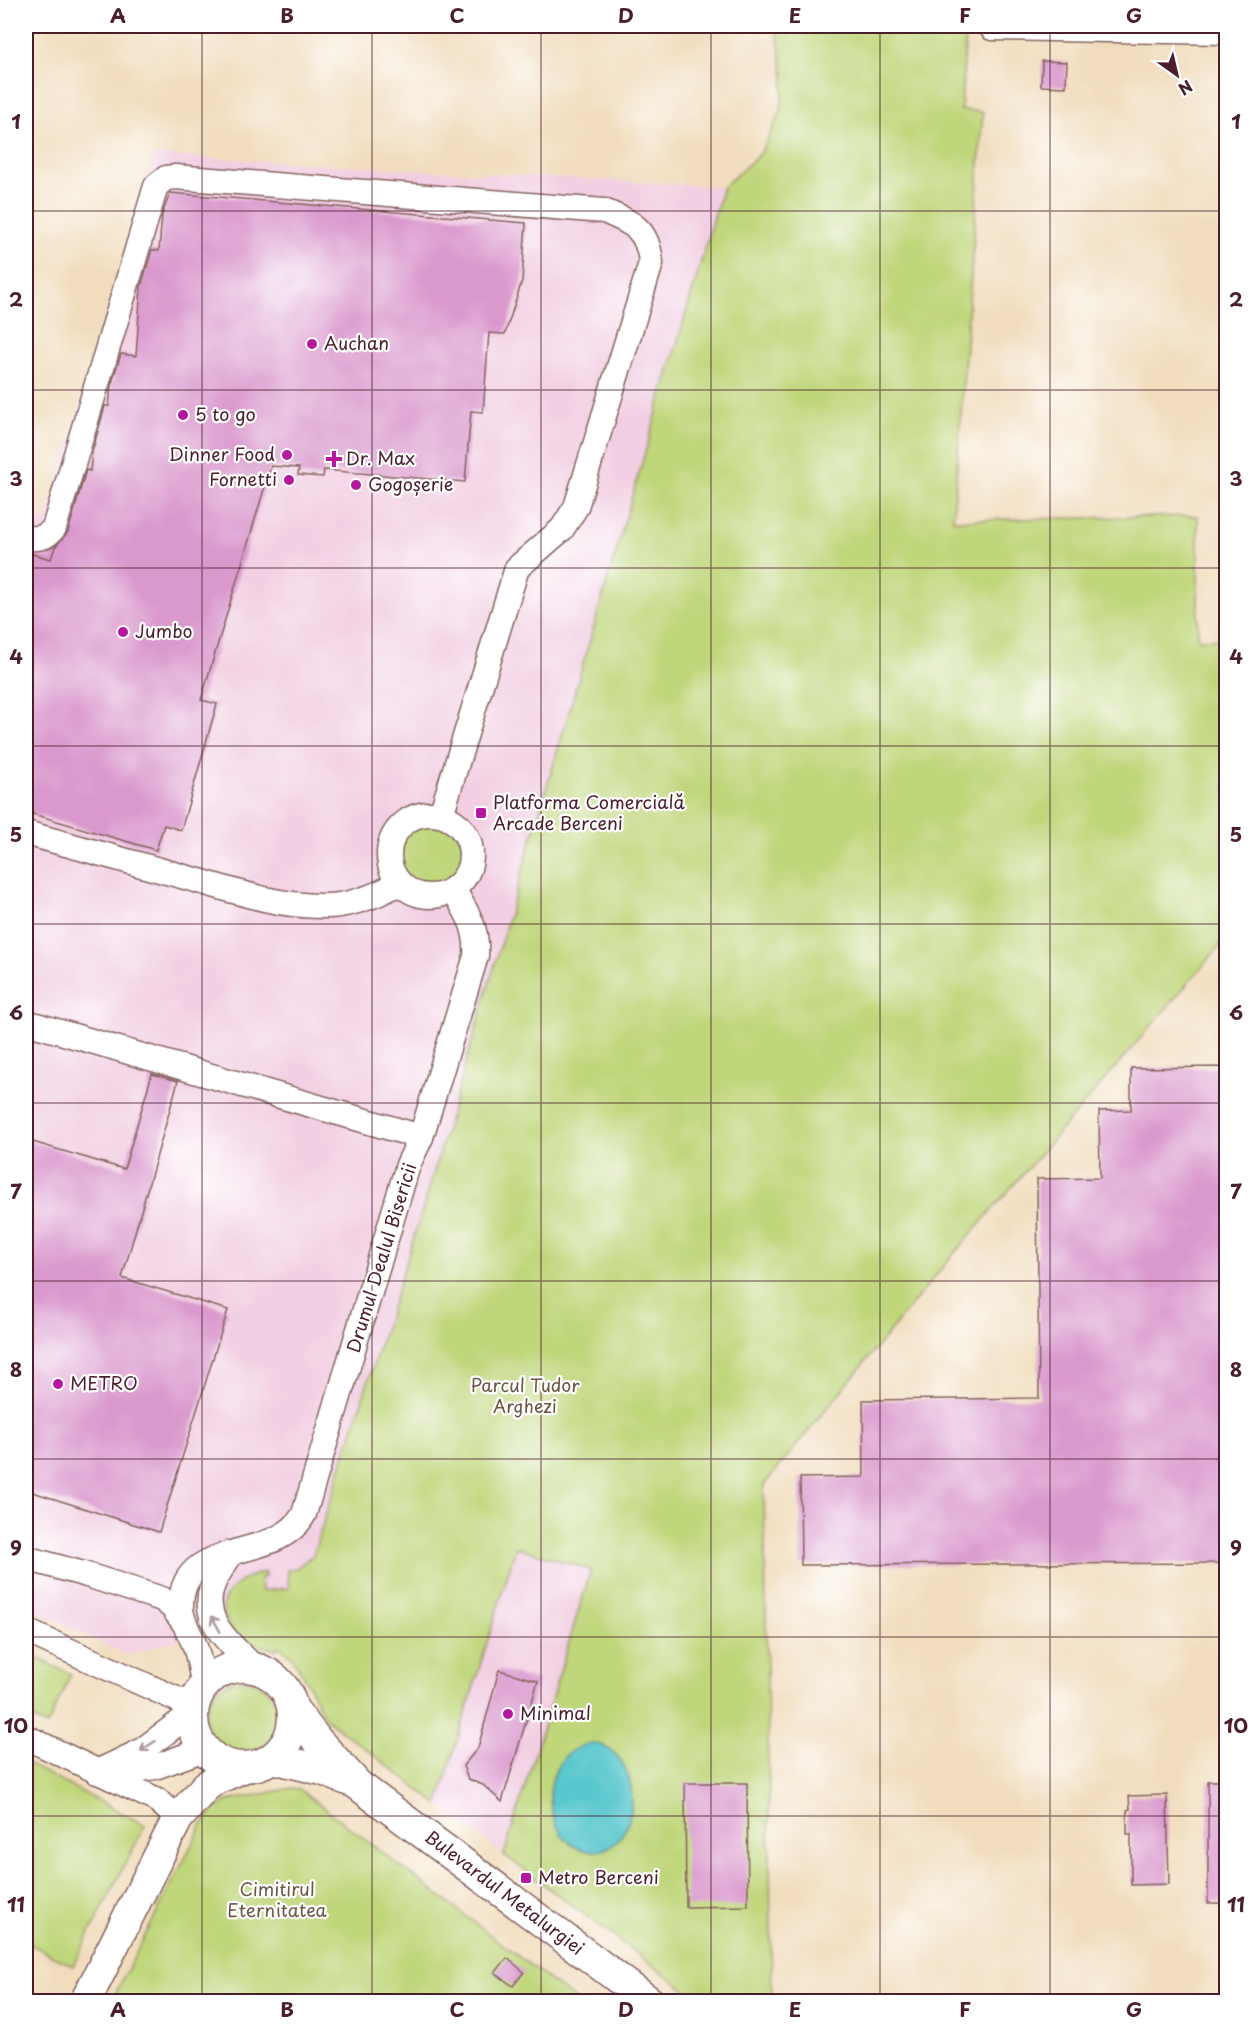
<svg xmlns="http://www.w3.org/2000/svg" width="1252" height="2027" font-family="'Playpen Sans',sans-serif">
<rect width="100%" height="100%" fill="#fff"/>
<filter id="ink" filterUnits="userSpaceOnUse"><feTurbulence type="fractalNoise" baseFrequency=".0167" numOctaves="2"/><feDisplacementMap in="SourceGraphic" scale="12" xChannelSelector="R" yChannelSelector="G"/><feConvolveMatrix kernelMatrix="1 2 1 2 8 2 1 2 1" color-interpolation-filters="sRGB"/></filter>
<filter id="wash" filterUnits="userSpaceOnUse"><feTurbulence type="fractalNoise" baseFrequency=".008" numOctaves="4" result="noise"/><feDisplacementMap in="SourceGraphic" scale="24" xChannelSelector="R" yChannelSelector="G"/><feGaussianBlur stdDeviation="1.35" result="paint"/><feColorMatrix in="noise" values="0 0 0 0 0 0 0 0 0 0 0 0 0 0 0 0 0 1.4 0 .05"/><feComposite in="paint" operator="in"/></filter>
<g filter="url(#wash)">
<rect width="100%" height="100%" fill="#f1ddbd"/>
<!-- built -->
<g fill="#f2cfe2">
<path d="M155 155 723 187 425 1202 298 1604 290 1613 218 1621 174 1641 126 1655 26 1606V519L46 520Z"/>
<path d="M516 1547 591 1570 504 1855 438 1804Z"/>
</g>
<!-- green -->
<g fill="#c0d67a" stroke="#857a52" stroke-width="1.5">
<path d="M776 26H966L961 110 983 112 953 520 1198 516V639H1226V939L946 1263 764 1485 772 2001H701L504 1855 591 1570 516 1547 438 1804 325 1718 305 1678 291 1656 279 1646 276 1650C265 1647 251 1644 240 1638 233 1633 230 1627 226 1619 214 1593 244 1576 265 1572V1577L261 1578 262 1591 289 1588 287 1570 296 1568 313 1555 425 1202 723 187 760 154 781 112 784 77Z"/>
<circle cx="430" cy="856" r="35"/>
<path d="M26 1653 71 1674 47 1726 26 1716Z"/>
<circle cx="242" cy="1716" r="36"/>
<path d="M26 1763 145 1825 73 1966 26 1942Z"/>
<path d="M292 1788 299 1789 577 2001 111 2002 203 1823C210 1814 217 1806 228 1801Z"/>
</g>
<!-- water -->
<path fill="#59c7ce" stroke="#52737c" stroke-width="1.5" d="M592 1743C646 1750 644 1851 593 1851 582 1851 572 1847 565 1838 553 1825 548 1804 551 1786 555 1763 569 1747 592 1743Z"/>
<g id="blocks">
<!-- building -->
<g fill="#da99cd">
<path d="M1042 61 1067 62 1066 87 1041 86Z"/>
<path d="M170 193 526 223 522 281 505 334 489 333 483 412 471 411 465 482 324 470 323 477 298 475 299 468 271 466 201 700 217 704 181 830 164 825 156 850 26 812V564L29 553 51 559 55 547 68 532 86 470 90 471 92 452 105 406H109L111 386 121 354 136 356 141 287 152 250 159 251 162 215Z"/>
<path d="M1227 1067V1563L801 1565 800 1478 864 1477 863 1400 1039 1398 1037 1179 1100 1178 1099 1111 1131 1110V1068Z"/>
<path d="M152 1074 178 1081 122 1278 228 1310 159 1532 26 1490V1140L124 1169Z"/>
<path d="M499 1670 538 1681 502 1802 483 1785 468 1779 463 1766 478 1748Z"/>
<rect x="1208" y="1781" width="19" height="122"/>
<path d="M685 1783H747L748 1906 686 1907Z"/>
<path d="M1167 1795 1169 1884 1131 1885V1834H1127V1810L1130 1809 1129 1796Z"/>
<path d="M507 1958 524 1972 513 1986 495 1973Z"/>
</g>
</g>
</g>
<g filter="url(#ink)">
<use href="#blocks" fill-opacity="0" stroke="#84625e" stroke-width="1.5"/>
<g fill="none" stroke-linecap="round" stroke-linejoin="round">
<defs>
<g id="minor">
<path d="M992 28 1226 32"/>
<path d="M26 538C39 539 46 538 54 528L156 186 166 178 175 177 604 211C633 223 648 229 651 263L576 507 562 529 517 568 441 815"/>
<circle cx="430" cy="855" r="41"/>
<path d="M26 833C81 848 137 864 192 879 234 891 277 906 321 906 349 907 376 896 399 883"/>
<path d="M26 1022 421 1137"/>
<path d="M231 1554C224 1565 216 1575 212 1587 200 1621 233 1647 255 1668"/>
<path d="M26 1558 87 1575 162 1599 172 1607 185 1624"/>
<path d="M26 1631 194 1707"/>
<path d="M203 1687C202 1673 199 1659 195 1646 190 1633 181 1621 181 1607 180 1535 277 1565 304 1514L408 1165 421 1137 476 956C478 927 467 913 453 889"/>
<path d="M26 1737 157 1800 178 1818"/>
<path d="M97 1772 141 1751 193 1712"/>
<path d="M109 1772 126 1771 155 1767 204 1749"/>
</g>
<g id="major">
<circle cx="243" cy="1717" r="50"/>
<path d="M293 1709 317 1740 358 1785 650 2002"/>
<path d="M272 1758 322 1770 350 1781"/>
<path d="M85 2002 178 1818 206 1786 219 1778 242 1768"/>
</g>
</defs>
<!-- minor casing -->
<use href="#minor" stroke="#84625e" stroke-width="27"/>
<!-- major casing -->
<use href="#major" stroke="#84625e" stroke-width="33"/>
<!-- minor -->
<use href="#minor" stroke="#fff" stroke-width="24"/>
<!-- major -->
<use href="#major" stroke="#fff" stroke-width="30"/>
</g>
<!-- one-way arrows -->
<defs><path id="oneway-shaft" d="M-6 0H5M1.5-3L5.5 0L1.5 3" fill="none" stroke-width="1.6" stroke-linecap="round" stroke-linejoin="round" transform="scale(1.5)"/></defs>
<g stroke="#ae9aa0">
<use href="#oneway-shaft" transform="translate(216 1624) rotate(-119)"/>
<use href="#oneway-shaft" transform="translate(148 1746) rotate(147)"/>
</g>
</g>
<!-- grid -->
<path fill="none" stroke="#4a1f2b" stroke-width="1.5" stroke-opacity="0.55" d="M202 26V2002M372 26V2002M541 26V2002M711 26V2002M880 26V2002M1050 26V2002M26 211H1226M26 390H1226M26 568H1226M26 746H1226M26 924H1226M26 1103H1226M26 1281H1226M26 1459H1226M26 1637H1226M26 1816H1226"/>
<!-- markers -->
<g fill="#b5179e" stroke="#fff" stroke-width="2">
<circle cx="312" cy="344" r="6"/>
<circle cx="183" cy="415" r="6"/>
<circle cx="287" cy="455" r="6"/>
<path d="M331 450h6v6h6v6h-6v6h-6v-6h-6v-6h6z"/>
<circle cx="289" cy="480" r="6"/>
<circle cx="356" cy="485" r="6"/>
<circle cx="123" cy="632" r="6"/>
<rect x="475" y="807" width="12" height="12" rx="3"/>
<circle cx="58" cy="1384" r="6"/>
<circle cx="508" cy="1714" r="6"/>
<rect x="520" y="1872" width="12" height="12" rx="3"/>
</g>
<g text-anchor="middle" stroke-width="4.5" stroke-linejoin="round" paint-order="stroke">
<!-- poi labels -->
<g font-size="18" fill="#4a1f2b" stroke="#fff" text-anchor="start">
<text x="324" y="350">Auchan</text>
<text x="195" y="421">5 to go</text>
<text x="275" y="461" text-anchor="end">Dinner Food</text>
<text x="346" y="465">Dr. Max</text>
<text x="277" y="486" text-anchor="end">Fornetti</text>
<text x="368" y="491">Gogoșerie</text>
<text x="135" y="638">Jumbo</text>
<text x="493" y="809">Platforma Comercială<tspan x="493" dy="21">Arcade Berceni</tspan></text>
<text x="70" y="1390">METRO</text>
<text x="520" y="1720">Minimal</text>
<text x="538" y="1884">Metro Berceni</text>
</g>
<!-- street labels -->
<g font-size="18" fill="#4a1f2b" stroke="#fff">
<text transform="translate(382 1258) rotate(-73)" y="6">Drumul Dealul Bisericii</text>
<text transform="translate(504 1893) rotate(37)" y="6">Bulevardul Metalurgiei</text>
</g>
<!-- park labels -->
<g font-size="18" fill="#6d5643" stroke="#fff">
<text x="525" y="1392">Parcul Tudor<tspan x="525" dy="21">Arghezi</tspan></text>
<text x="277" y="1896">Cimitirul<tspan x="277" dy="21">Eternitatea</tspan></text>
</g>
</g>
<!-- margin -->
<rect width="1252" height="2027" fill="none" stroke="#fff" stroke-width="66"/>
<!-- north arrow -->
<g transform="translate(1177 75) rotate(146)" stroke="#ffffff" stroke-width="4.5" paint-order="stroke">
<path d="M0-4.5L10 22L0 15L-10 22Z" fill="#4a1f2b"/>
<text y="-9" font-size="16" font-weight="bold" text-anchor="middle" fill="#4a1f2b">N</text>
</g>
<rect x="33" y="33" width="1186" height="1961" fill="none" stroke="#4a1f2b" stroke-width="2"/>
<g font-size="20" text-anchor="middle" font-weight="bold" fill="#4a1f2b">
<text x="118" y="23">A</text>
<text x="287" y="23">B</text>
<text x="457" y="23">C</text>
<text x="626" y="23">D</text>
<text x="795" y="23">E</text>
<text x="965" y="23">F</text>
<text x="1134" y="23">G</text>
<text x="16" y="129">1</text>
<text x="1236" y="129">1</text>
<text x="16" y="307">2</text>
<text x="1236" y="307">2</text>
<text x="16" y="486">3</text>
<text x="1236" y="486">3</text>
<text x="16" y="664">4</text>
<text x="1236" y="664">4</text>
<text x="16" y="842">5</text>
<text x="1236" y="842">5</text>
<text x="16" y="1020">6</text>
<text x="1236" y="1020">6</text>
<text x="16" y="1199">7</text>
<text x="1236" y="1199">7</text>
<text x="16" y="1377">8</text>
<text x="1236" y="1377">8</text>
<text x="16" y="1555">9</text>
<text x="1236" y="1555">9</text>
<text x="16" y="1733">10</text>
<text x="1236" y="1733">10</text>
<text x="16" y="1912">11</text>
<text x="1236" y="1912">11</text>
<text x="118" y="2017">A</text>
<text x="287" y="2017">B</text>
<text x="457" y="2017">C</text>
<text x="626" y="2017">D</text>
<text x="795" y="2017">E</text>
<text x="965" y="2017">F</text>
<text x="1134" y="2017">G</text>
</g>
</svg>
